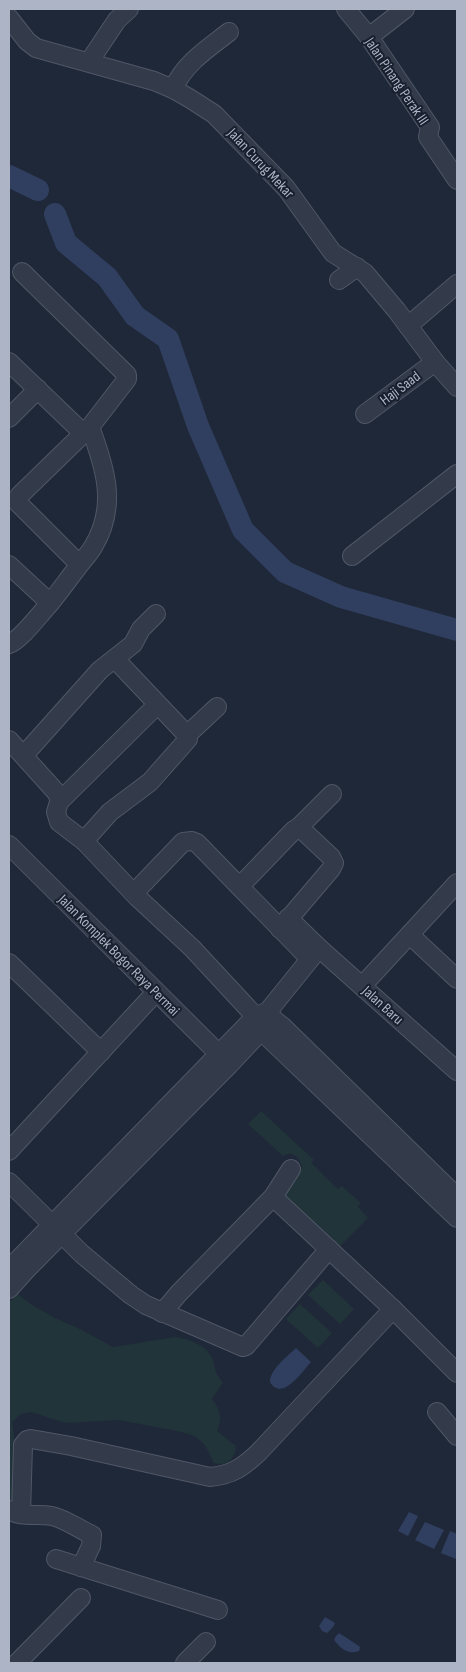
<svg xmlns="http://www.w3.org/2000/svg" width="466" height="1672" font-family="'Sofia Sans Condensed',sans-serif">
<rect width="100%" height="100%" fill="#1f2838"/>
<!-- green -->
<g fill="#213439">
<path d="M261 1111 314 1160 311 1163 338 1189 342 1186 361 1203 358 1207 368 1218 329 1257 269 1199 300 1172 302 1166C299 1157 291 1150 283 1156L248 1124Z"/>
<path d="M323 1280 354 1309 340 1324 308 1295Z"/>
<path d="M18 1294 32 1305 55 1318 80 1329 113 1347 176 1337C190 1339 208 1346 213 1360 215 1369 216 1376 223 1382L212 1399C220 1410 223 1418 217 1431L236 1446C235 1459 228 1466 214 1463L205 1445 195 1436 182 1432 119 1420 66 1423 31 1412 21 1414 12 1422 15 1442 18 1510 9 1506V1302Z"/>
<path d="M300 1304 332 1333 318 1348 286 1319Z"/>
</g>
<!-- water -->
<g fill="#303f5f">
<path d="M296 1348 311 1362C302 1372 282 1402 270 1382 270 1369 287 1357 296 1348Z"/>
<path d="M409 1512 418 1516 408 1536 398 1531Z"/>
<path d="M425 1522 444 1530 434 1549 415 1540Z"/>
<path d="M450 1531 457 1534V1556L456 1559 441 1553Z"/>
<path d="M325 1617 335 1623 333 1627 327 1633 322 1631 319 1626Z"/>
<path d="M339 1633C346 1638 354 1642 360 1647L359 1651C348 1655 340 1648 334 1640L336 1636Z"/>
</g>
<g fill="none" stroke-linecap="round" stroke-linejoin="round">
<!-- river -->
<g stroke="#303f5f" stroke-width="22">
<path d="M9 176 38 190"/>
<path d="M55 214 66 243 107 277 135 316 168 339 198 426 243 530 285 572 341 597 457 630"/>
</g>
<defs>
<g id="minor">
<path d="M346 9 369 37 430 127 428 137 457 180"/>
<path d="M9 18 27 41 36 48 154 81 173 89 189 98 214 114 286 188 333 253 365 273 397 311 435 362 457 387"/>
<path d="M369 37 405 9"/>
<path d="M89 62 117 20 129 9"/>
<path d="M173 89C185 63 207 49 229 32"/>
<path d="M22 272 127 375V379L90 427 20 495 17 499 18 503 79 564"/>
<path d="M339 280 357 267"/>
<path d="M408 326 457 284"/>
<path d="M9 362 83 433"/>
<path d="M365 414 435 362"/>
<path d="M9 418 38 389"/>
<path d="M352 556 457 474"/>
<path d="M9 565 50 603"/>
<path d="M9 644C20 640 36 619 44 610 56 597 66 582 77 568 82 561 89 554 93 547 118 506 105 467 90 427"/>
<path d="M187 735 217 707"/>
<path d="M9 740 56 792 59 797V802L56 812 59 822 84 841 137 897 192 948 256 1017"/>
<path d="M24 755 100 670 133 644 141 629 156 614"/>
<path d="M59 802 157 705"/>
<path d="M299 827 332 794"/>
<path d="M84 841 110 812 150 782 188 739 187 735 115 659"/>
<path d="M9 845 228 1063"/>
<path d="M240 886 294 830 299 827 331 857 334 863 331 869 280 929"/>
<path d="M134 893 183 842 192 841 197 843 310 959"/>
<path d="M288 918 319 948"/>
<path d="M410 935 457 979"/>
<path d="M9 963 101 1052"/>
<path d="M362 986 457 883"/>
<path d="M265 1013 282 1026 457 1197"/>
<path d="M253 1023 457 1218"/>
<path d="M9 1151 156 992"/>
<path d="M9 1182 82 1254 131 1295 146 1305 243 1347 246 1346 329 1249"/>
<path d="M273 1197 393 1309 457 1373"/>
<path d="M9 1269 251 1021 258 1015 265 1013 269 1010 319 948 457 1071"/>
<path d="M9 1289 27 1269 229 1065 273 1018"/>
<path d="M162 1313 179 1293 273 1197 291 1169"/>
<path d="M437 1412 457 1436"/>
<path d="M9 1510C20 1518 38 1513 52 1516 65 1519 79 1529 92 1535L91 1546 81 1567"/>
<path d="M21 1514 23 1445 27 1440 31 1439 71 1446 210 1477C232 1475 243 1467 258 1453L393 1309"/>
<path d="M56 1559 218 1610"/>
<path d="M17 1663 81 1598"/>
<path d="M185 1663 206 1642"/>
</g>
</defs>
<!-- minor casing -->
<use href="#minor" stroke="#505767" stroke-width="20"/>
<!-- minor -->
<use href="#minor" stroke="#333a49" stroke-width="18"/>
</g>
<g text-anchor="middle" stroke-width="4" stroke-linejoin="round" paint-order="stroke">
<!-- street labels -->
<g font-size="15" fill="#adb4c6" stroke="#181f2d">
<text transform="translate(397 81) rotate(56)" y="5">Jalan Pinang Perak III</text>
<text transform="translate(261 163) rotate(47)" y="5">Jalan Curug Mekar</text>
<text transform="translate(400 388) rotate(-37)" y="5">Haji Saad</text>
<text transform="translate(119 955) rotate(45)" y="5">Jalan Komplek Bogor Raya Permai</text>
<text transform="translate(383 1005) rotate(42)" y="5">Jalan Baru</text>
</g>
</g>
<!-- border -->
<rect width="466" height="1672" fill="none" stroke="#adb4c6" stroke-width="20"/>
</svg>
